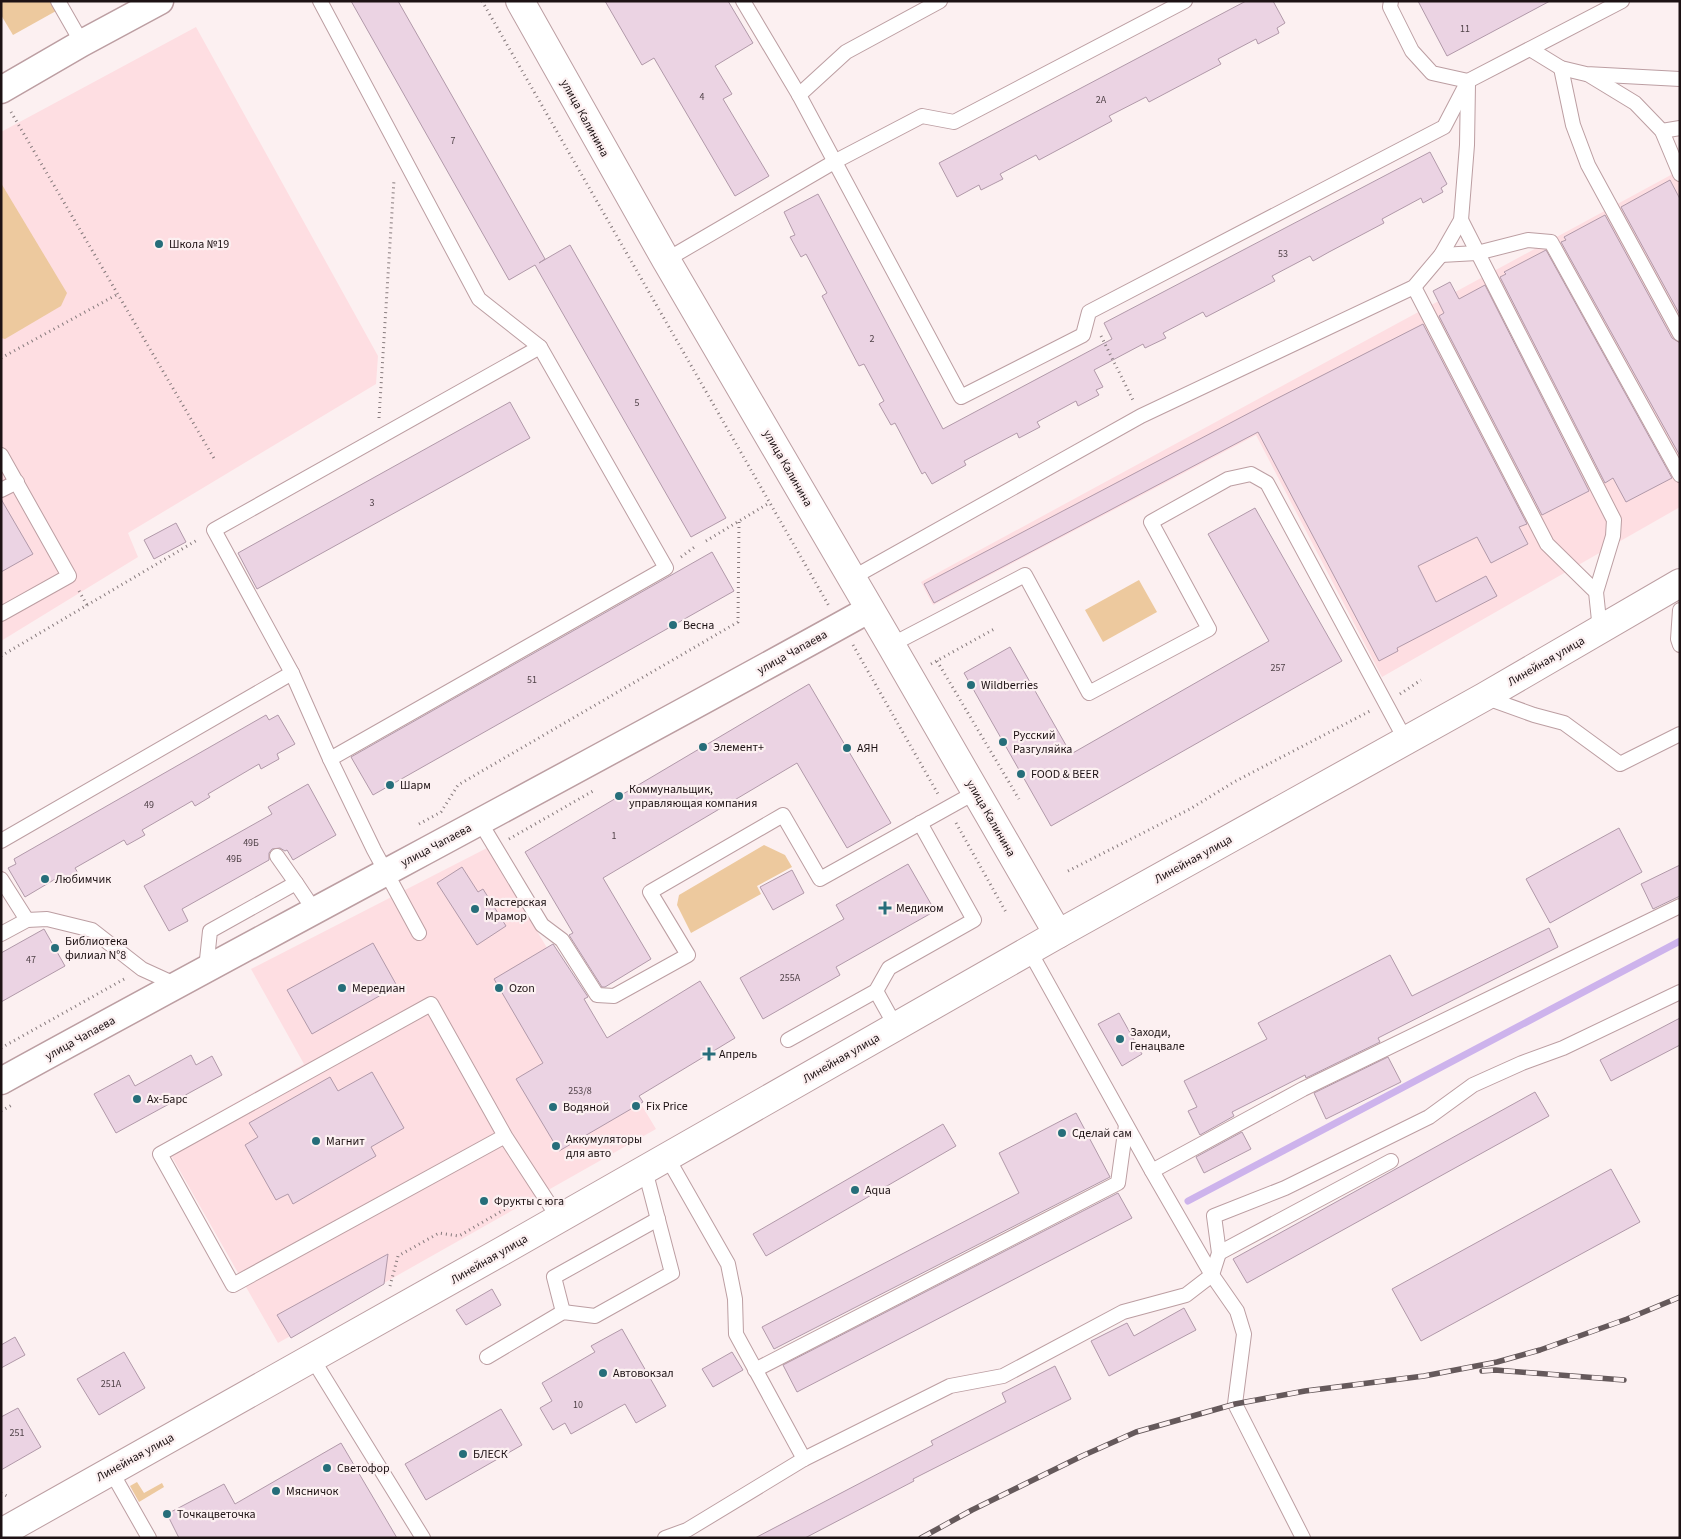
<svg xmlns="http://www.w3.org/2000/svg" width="1681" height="1539" font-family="'Source Sans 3',sans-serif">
<rect width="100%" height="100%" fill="#fcf0f1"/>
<!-- built -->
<g fill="#fedee2">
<path d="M196 27 378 356 376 384 128 533 138 557 1 641V132Z"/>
<path d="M1680 170V507L1382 677 1256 435 933 605 921 582Z"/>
<path d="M487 848 656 1129 278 1343 164 1143 304 1064 251 969Z"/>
</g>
<!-- green -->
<g fill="#edc99e">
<path d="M1 1H50L56 11 13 35 1 15Z"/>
<path d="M1 183 67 293 61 306 5 339 1 338Z"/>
<path d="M1139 580 1157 612 1103 642 1085 610Z"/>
<path d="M764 845 785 855 792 867 757 886 761 894 691 933 677 905 679 895Z"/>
<path d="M137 1482 144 1493 162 1483 164 1487 139 1502 130 1486Z"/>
</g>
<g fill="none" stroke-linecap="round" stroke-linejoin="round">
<!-- stream -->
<path stroke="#cdb3ec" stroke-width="7" d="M1188 1201 1680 941"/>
</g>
<!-- building -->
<g fill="#ebd3e3" stroke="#b199a9">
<path d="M351 1H398L545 259 539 263 570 245 726 518 691 537 535 265 509 280Z"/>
<path d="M605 1H728L753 43 715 66 732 94 723 99 769 176 735 196 654 58 642 65Z"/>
<path d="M1246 1H1273L1285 23 1277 28 1279 33 1258 44 1256 39 1218 59 1221 64 1149 102 1146 97 1109 116 1112 121 1039 160 1036 155 1000 174 1003 179 981 190 979 185 957 197 939 163Z"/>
<path d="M1418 1H1550L1447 56Z"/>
<path d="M1430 152 1447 184 1441 188 1443 192 1423 203 1421 198 1382 219 1384 223 1329 252 1313 261 1310 256 1272 276 1275 281 1254 292 1206 317 1203 312 1163 333 1166 338 1145 348 1143 344 1094 370 1103 387 1096 390 1099 395 1078 406 1076 401 1037 422 1040 427 1019 438 1017 433 964 461 966 465 932 484 925 472 922 474 895 423 891 425 879 404 884 401 864 364 859 366 822 296 827 293 806 254 801 257 790 237 795 235 784 212 818 194 943 429 1112 339 1104 323Z"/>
<path d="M1670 180 1680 199V315L1621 207Z"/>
<path d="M1605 215 1672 338 1680 343V456L1561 242 1566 240 1564 237Z"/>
<path d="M1546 250 1672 478 1626 502 1613 478 1605 483 1500 277 1506 274 1504 272Z"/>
<path d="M1450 282 1459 299 1485 285 1589 491 1542 515 1439 316 1444 313 1433 291Z"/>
<path d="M1423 324 1527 524 1519 527 1528 544 1491 563 1477 537 1418 566 1436 602 1486 576 1497 596 1397 648 1398 651 1379 661 1258 432 934 603 924 584 1274 400Z"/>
<path d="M510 402 530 438 257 589 238 553Z"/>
<path d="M1 499 33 554 1 572Z"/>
<path d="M1255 508 1342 661 1051 826 964 673 1010 647 1071 754 1269 641 1208 534Z"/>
<path d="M176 523 186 542 154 559 144 540Z"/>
<path d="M712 552 734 591 373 795 351 757Z"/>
<path d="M809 684 891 823 847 848 797 763 603 878 651 959 605 987H602L569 935 573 933 525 852Z"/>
<path d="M266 715 269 720 278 715 295 744 277 754 279 759 261 769 259 764 208 794 210 797 195 806 192 801 142 830 145 835 127 845 124 840 75 868 78 873 60 884 57 878 25 897 8 868 16 864 14 859Z"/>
<path d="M308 784 336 835 293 860 287 850 285 851 280 848 272 849 269 853V860L182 909 188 921 169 931 144 886 272 814 268 807Z"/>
<path d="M1619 828 1642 872 1550 923 1526 879Z"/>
<path d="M908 864 935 911 836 967 840 975 763 1019 740 978 844 919 836 905Z"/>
<path d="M1680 865V896L1653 909 1641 884Z"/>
<path d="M462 867 478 892 483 889 506 926 477 945 437 883Z"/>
<path d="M792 870 804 893 773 910 760 887Z"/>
<path d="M1549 928 1558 947 1378 1038 1380 1042 1306 1078 1305 1075 1232 1112 1234 1116 1200 1135 1188 1111 1197 1107 1184 1081 1267 1039 1258 1023 1390 955 1412 996Z"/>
<path d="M44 929 65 966 1 1002V953Z"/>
<path d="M373 943 397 986 312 1034 287 990Z"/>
<path d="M553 944 588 997 584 999 607 1038 700 981 735 1038 639 1096 643 1102 559 1151 516 1079 543 1063 494 979Z"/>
<path d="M1119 1013 1142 1054 1122 1066 1098 1024Z"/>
<path d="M1680 1018V1045L1611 1081 1600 1060Z"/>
<path d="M191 1055 196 1065 212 1056 222 1075 116 1133 94 1094 129 1075 135 1086Z"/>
<path d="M1388 1057 1401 1082 1326 1119 1314 1093Z"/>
<path d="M372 1072 404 1128 371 1147 376 1156 293 1204 288 1194 276 1200 245 1145 258 1137 249 1123 330 1077 338 1091Z"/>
<path d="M1535 1092 1549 1116 1247 1283 1233 1259Z"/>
<path d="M1076 1113 1110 1177 774 1349 762 1327 1019 1193 999 1153Z"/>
<path d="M943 1124 956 1146 766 1256 753 1234Z"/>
<path d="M1242 1132 1251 1149 1204 1173 1196 1157Z"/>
<path d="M1611 1169 1640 1222 1421 1341 1392 1289Z"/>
<path d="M1118 1193 1132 1218 797 1392 783 1365Z"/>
<path d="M388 1254 384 1284 291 1338 277 1315Z"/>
<path d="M492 1289 501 1305 466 1325 456 1310Z"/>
<path d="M1184 1308 1196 1330 1109 1376 1091 1341 1127 1323 1134 1336Z"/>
<path d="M622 1329 666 1406 636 1423 625 1404 571 1434 565 1423 553 1430 540 1408 552 1401 542 1383 595 1352 591 1346Z"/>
<path d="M15 1337 25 1355 1 1368V1345Z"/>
<path d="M124 1352 145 1388 99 1415 77 1379Z"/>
<path d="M732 1352 743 1370 713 1387 702 1369Z"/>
<path d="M1055 1366 1071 1399 913 1479 914 1481 805 1538H755L933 1445 931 1441 1006 1402 1002 1393Z"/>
<path d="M18 1408 41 1447 1 1470V1417Z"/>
<path d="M501 1409 522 1445 426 1500 405 1464Z"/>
<path d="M341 1443 397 1538H179L167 1514 224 1484 235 1504Z"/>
</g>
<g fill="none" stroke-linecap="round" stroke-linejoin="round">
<defs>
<g id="service">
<path d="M58 1 82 43"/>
<path d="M320 1 479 299 540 347 666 568 330 759"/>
<path d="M743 1 799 95 961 397 1083 335 1089 312 1444 127 1468 81 1622 1"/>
<path d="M1391 1 1390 7 1412 51 1432 73 1468 81"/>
<path d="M1530 49 1561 68 1586 74 1680 79"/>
<path d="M1561 68 1573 125 1588 165 1680 334"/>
<path d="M1589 75 1635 103 1662 131 1680 174"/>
<path d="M799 95 846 52 940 1"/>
<path d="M1662 131 1680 128"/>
<path d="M1461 220 1614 520 1613 536 1596 592"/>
<path d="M1441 255 1477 253 1528 240 1551 242 1680 475"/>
<path d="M666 260 834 162 922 116 954 122 1185 1"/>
<path d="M1414 287 1547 544 1596 592 1600 630"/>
<path d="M1 455 69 576 1 614"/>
<path d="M1 490 17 482"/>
<path d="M852 578 1141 416 1414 287 1441 255 1461 220 1467 145 1468 84"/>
<path d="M1680 610 1678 639 1680 645"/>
<path d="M891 645 1025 575 1089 693 1209 629 1151 522 1228 479 1251 474 1267 483 1406 741"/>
<path d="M1484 697 1534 715 1564 723 1620 764 1680 734"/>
<path d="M480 822 542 925 562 940 597 995 614 996 688 955 650 892 783 815 820 879 976 792"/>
<path d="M1 841 292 673"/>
<path d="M277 856 296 883"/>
<path d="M1 879 27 920"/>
<path d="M419 933 374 850 330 759 292 673 214 530 540 347"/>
<path d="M1 934 27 920 47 919 92 930 142 969 177 985"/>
<path d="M1029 950 1152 1171 1212 1275 1237 1311 1244 1334 1235 1404 1303 1538"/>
<path d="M206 969 210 931 296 883 314 910"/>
<path d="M876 991 896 1027"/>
<path d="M788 1040 876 991 889 968 974 920 920 823"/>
<path d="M505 1136 233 1285 160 1154 431 1004 505 1136 559 1219"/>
<path d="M667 1157 728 1264 735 1299 736 1334 804 1459"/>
<path d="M1152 1171 1303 1089 1680 906"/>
<path d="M1219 1253 1391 1161"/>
<path d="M563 1312 554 1277 658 1219"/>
<path d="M487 1357 563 1312 595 1316 672 1273 645 1170"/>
<path d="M312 1358 423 1538"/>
<path d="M755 1370 1118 1183 1126 1125"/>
<path d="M111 1471 149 1538"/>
<path d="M665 1538 687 1530 804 1459 950 1386 1003 1376 1123 1312 1186 1295 1212 1275 1219 1253 1214 1216 1285 1188 1429 1117 1473 1085 1522 1063 1563 1048 1680 992"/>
</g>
<g id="minor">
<path d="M1 90 82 43 160 1"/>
<path d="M1 1081C290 922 582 769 870 609"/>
</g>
<g id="secondary">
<path d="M520 1 666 260 891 645 1058 934"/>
<path d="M1 1533 504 1250 1058 934 1484 697 1680 583"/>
</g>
</defs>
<!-- service casing -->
<use href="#service" stroke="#bc9ea2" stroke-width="16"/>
<!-- minor casing -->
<use href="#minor" stroke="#bc9ea2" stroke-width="29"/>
<!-- secondary casing -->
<use href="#secondary" stroke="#bc9ea2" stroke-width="30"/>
<!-- path -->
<g stroke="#867a7c" stroke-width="3" stroke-dasharray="1 4" stroke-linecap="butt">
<path d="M482 1 829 606"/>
<path d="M11 112 215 460"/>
<path d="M1101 336 1133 400"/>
<path d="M1 358 118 294"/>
<path d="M379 418 394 180"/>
<path d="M706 541 769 503"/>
<path d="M681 557 696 546"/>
<path d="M79 591 87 605"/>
<path d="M853 645 938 794"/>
<path d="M1 656 199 539"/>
<path d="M937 661 1019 799"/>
<path d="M931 664 996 628"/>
<path d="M1400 694 1421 680"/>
<path d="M956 823 1007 914"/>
<path d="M419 824 441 812 458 785 738 622 739 521"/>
<path d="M509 839 593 791"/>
<path d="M1068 871 1190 809 1234 782 1370 711"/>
<path d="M1 1048 126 978"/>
<path d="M1 1111 12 1105"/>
<path d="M390 1286 398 1256 439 1233 459 1236 524 1198"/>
<path d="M1 1493 9 1497"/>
</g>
<!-- service -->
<use href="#service" stroke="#fff" stroke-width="14"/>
<!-- minor -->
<use href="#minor" stroke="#fff" stroke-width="26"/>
<!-- secondary -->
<use href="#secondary" stroke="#fff" stroke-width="28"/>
<defs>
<g id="rail">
<path d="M1482 1371 1495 1370 1624 1380"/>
<path d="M921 1538 972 1510 1082 1456 1136 1432 1235 1404 1305 1391 1424 1376 1497 1362 1540 1350 1627 1319 1680 1297"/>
</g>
</defs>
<!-- rail casing -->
<use href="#rail" stroke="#65595b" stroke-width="5.5"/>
<!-- rail -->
<use href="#rail" stroke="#fcf0f1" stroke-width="4" stroke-dasharray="11" stroke-linecap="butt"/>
</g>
<!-- markers -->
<g fill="#266e7a" stroke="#fcf0f1" stroke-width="2">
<circle cx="159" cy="244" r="5"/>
<circle cx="673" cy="625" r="5"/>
<circle cx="971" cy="685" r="5"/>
<circle cx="1003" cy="742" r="5"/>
<circle cx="703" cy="747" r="5"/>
<circle cx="847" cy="748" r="5"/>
<circle cx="1021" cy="774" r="5"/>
<circle cx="390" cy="785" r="5"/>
<circle cx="619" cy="796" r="5"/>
<circle cx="45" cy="879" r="5"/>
<path d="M882.5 900.5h5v5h5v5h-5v5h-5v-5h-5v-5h5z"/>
<circle cx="475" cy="909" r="5"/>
<circle cx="55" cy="948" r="5"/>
<circle cx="342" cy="988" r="5"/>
<circle cx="499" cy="988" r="5"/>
<circle cx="1120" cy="1039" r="5"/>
<path d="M706.5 1046.5h5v5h5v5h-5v5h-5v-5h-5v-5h5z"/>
<circle cx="137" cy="1099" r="5"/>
<circle cx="636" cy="1106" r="5"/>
<circle cx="553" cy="1107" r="5"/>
<circle cx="1062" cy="1133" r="5"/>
<circle cx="316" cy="1141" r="5"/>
<circle cx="556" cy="1146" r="5"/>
<circle cx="855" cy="1190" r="5"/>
<circle cx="484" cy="1201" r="5"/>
<circle cx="603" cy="1373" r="5"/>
<circle cx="463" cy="1454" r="5"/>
<circle cx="327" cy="1468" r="5"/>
<circle cx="276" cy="1491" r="5"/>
<circle cx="167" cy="1514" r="5"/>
</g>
<g text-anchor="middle" stroke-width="4.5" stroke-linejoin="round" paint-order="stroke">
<!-- number labels -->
<g font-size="10" fill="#504248">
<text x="1465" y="32">11</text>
<text x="702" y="100">4</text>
<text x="1101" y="103">2А</text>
<text x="453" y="144">7</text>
<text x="1283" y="257">53</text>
<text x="872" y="342">2</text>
<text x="637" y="406">5</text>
<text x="372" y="506">3</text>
<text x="1278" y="671">257</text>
<text x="532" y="683">51</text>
<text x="149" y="808">49</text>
<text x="614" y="839">1</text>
<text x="251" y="846">49Б</text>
<text x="234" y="862">49Б</text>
<text x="31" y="963">47</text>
<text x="790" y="981">255А</text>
<text x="580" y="1094">253/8</text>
<text x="111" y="1387">251А</text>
<text x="578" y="1408">10</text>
<text x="17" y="1436">251</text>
</g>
<!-- street labels -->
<g font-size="12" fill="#1d1214" stroke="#fcf0f1">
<text transform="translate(585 118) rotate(61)" y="4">улица Калинина</text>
<text transform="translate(788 468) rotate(60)" y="4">улица Калинина</text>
<text transform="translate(792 652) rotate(-29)" y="4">улица Чапаева</text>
<text transform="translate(1546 661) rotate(-30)" y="4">Линейная улица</text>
<text transform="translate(991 818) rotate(60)" y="4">улица Калинина</text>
<text transform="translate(436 845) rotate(-28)" y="4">улица Чапаева</text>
<text transform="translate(1193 859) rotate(-29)" y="4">Линейная улица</text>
<text transform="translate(80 1038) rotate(-29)" y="4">улица Чапаева</text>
<text transform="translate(841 1058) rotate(-30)" y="4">Линейная улица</text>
<text transform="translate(489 1259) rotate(-30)" y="4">Линейная улица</text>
<text transform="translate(135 1457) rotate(-29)" y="4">Линейная улица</text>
</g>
<!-- poi labels -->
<g font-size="12" fill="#1d1214" stroke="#fcf0f1" text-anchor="start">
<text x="169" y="248">Школа №19</text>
<text x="683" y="629">Весна</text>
<text x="981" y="689">Wildberries</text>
<text x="1013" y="739">Русский<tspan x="1013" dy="14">Разгуляйка</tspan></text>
<text x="713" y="751">Элемент+</text>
<text x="857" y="752">АЯН</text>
<text x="1031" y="778">FOOD &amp; BEER</text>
<text x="400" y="789">Шарм</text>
<text x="629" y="793">Коммунальщик,<tspan x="629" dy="14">управляющая компания</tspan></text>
<text x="55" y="883">Любимчик</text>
<text x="485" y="906">Мастерская<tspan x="485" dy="14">Мрамор</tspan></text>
<text x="896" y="912">Медиком</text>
<text x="65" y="945">Библиотека<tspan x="65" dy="14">филиал N°8</tspan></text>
<text x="352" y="992">Мередиан</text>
<text x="509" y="992">Ozon</text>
<text x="1130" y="1036">Заходи,<tspan x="1130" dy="14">Генацвале</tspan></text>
<text x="719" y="1058">Апрель</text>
<text x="147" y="1103">Ах-Барс</text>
<text x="646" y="1110">Fix Price</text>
<text x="563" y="1111">Водяной</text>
<text x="1072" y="1137">Сделай сам</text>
<text x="566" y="1143">Аккумуляторы<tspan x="566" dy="14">для авто</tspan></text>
<text x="326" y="1145">Магнит</text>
<text x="865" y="1194">Aqua</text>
<text x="494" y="1205">Фрукты с юга</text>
<text x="613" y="1377">Автовокзал</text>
<text x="473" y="1458">БЛЕСК</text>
<text x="337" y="1472">Светофор</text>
<text x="286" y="1495">Мясничок</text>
<text x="177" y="1518">Точкацветочка</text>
</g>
</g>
<!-- border -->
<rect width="1681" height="1539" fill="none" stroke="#1d1214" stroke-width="5"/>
</svg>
